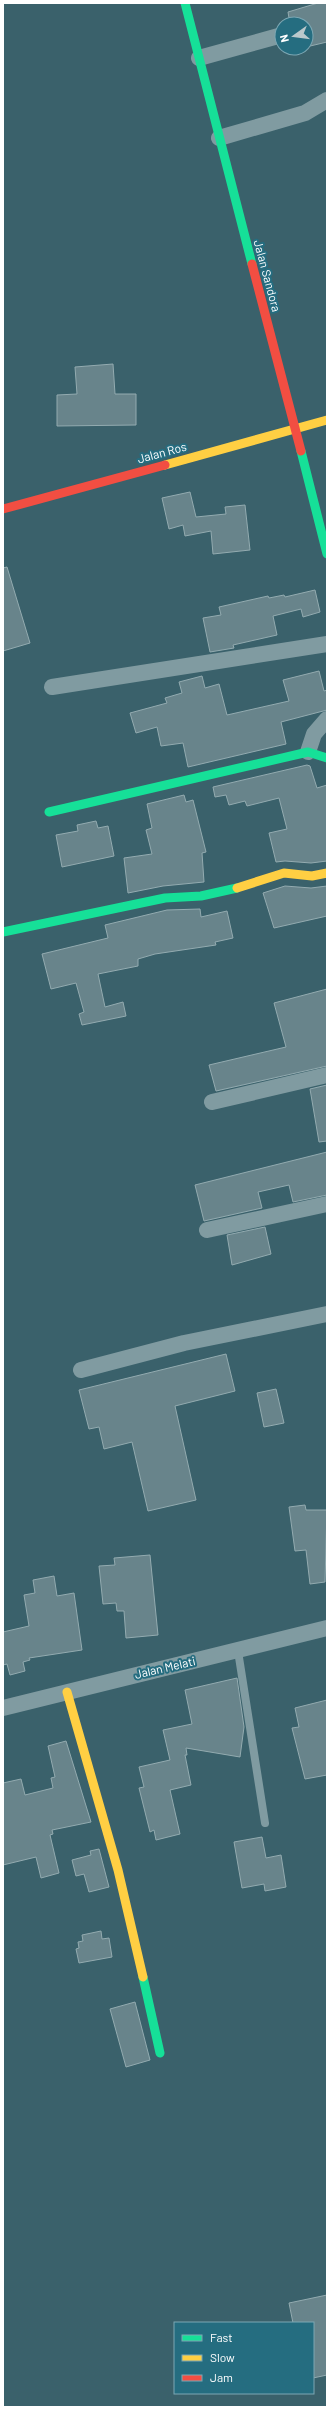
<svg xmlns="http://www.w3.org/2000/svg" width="330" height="2410" font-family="Barlow,sans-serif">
<rect width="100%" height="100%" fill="#3a616b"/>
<!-- building -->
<g fill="#68848b" stroke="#93abb0">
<path d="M318 3H327V42L306 47V24H290L288 12Z"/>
<path d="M113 364 115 394H136V425L57 426V395L77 394 75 367Z"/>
<path d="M190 492 196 517 226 514 225 507 245 505 250 550 213 554 211 531 185 536 183 525 169 529 162 498Z"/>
<path d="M7 567 30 643 3 651V568Z"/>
<path d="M315 590 320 612 303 617 301 609 273 616 277 635 233 645 234 648 210 652 203 618 221 615 219 607 268 596 269 598 284 595 285 597Z"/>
<path d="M319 671 324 691 327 690V710L281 722 286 744 188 767 183 743 161 746 157 727 136 733 130 713 167 703 165 698 182 693 179 682 202 676 205 688 219 684 227 715 289 701 283 680Z"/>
<path d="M307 765 310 766 317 788 327 785V861L311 863 285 861 276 862 269 833 287 829 279 798 247 806 245 801 229 805 226 795 215 797 213 787Z"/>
<path d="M184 795 186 802 193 800 206 852 202 853 204 882 163 886 128 893 124 858 152 854 146 830 152 828 147 804Z"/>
<path d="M96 821 98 828 108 826 114 856 62 867 56 835 78 831 77 825Z"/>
<path d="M285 886 311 888 327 886V916L274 928 263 893Z"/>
<path d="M200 909 201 917 227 911 233 938 215 942 216 945 155 954 138 959V966L98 974 105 1007 123 1002 126 1016 82 1025 79 1014 84 1012 76 983 51 989 42 954 108 938 105 925 167 910Z"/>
<path d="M327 989V1066L216 1091 209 1065 286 1047 274 1003Z"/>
<path d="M327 1085V1141L319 1142 310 1089Z"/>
<path d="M327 1152V1195L293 1202 289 1185 258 1192 262 1208 204 1221 195 1185Z"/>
<path d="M265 1227 271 1254 232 1265 227 1235Z"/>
<path d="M226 1354 235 1391 175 1406 196 1500 148 1511 132 1442 104 1449 99 1427 89 1429 79 1390Z"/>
<path d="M276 1389 284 1423 264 1427 257 1393Z"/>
<path d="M305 1505 306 1510H327L325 1582 310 1584 306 1550 295 1551 289 1507Z"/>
<path d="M150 1555 158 1635 126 1638 124 1611H117L116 1603 103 1604 99 1566 115 1565 114 1558Z"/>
<path d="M54 1576 57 1596 74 1593 82 1650 29 1658 30 1660 23 1662 25 1671 10 1675 7 1664 3 1665V1632L29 1626 24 1595 35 1593 33 1580Z"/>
<path d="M237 1678 244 1727 240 1757 186 1748 187 1755H185L191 1785 170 1790 180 1834 156 1840 154 1830 150 1832 139 1788 144 1787 139 1767 170 1760 163 1730 192 1724 185 1690Z"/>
<path d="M327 1700V1775L305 1779 292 1728 299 1727 295 1708Z"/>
<path d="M66 1741 91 1822 52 1830 53 1834 50 1835 59 1873 41 1878 36 1857 3 1865V1783L21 1779 25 1795 53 1788 51 1778 55 1777 48 1746Z"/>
<path d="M262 1837 266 1858 281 1855 286 1887 265 1891 264 1884 242 1888 234 1842Z"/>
<path d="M99 1849 109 1887 89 1892 84 1874 76 1876 72 1860 91 1855 90 1851Z"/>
<path d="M101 1931 102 1939 109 1938 112 1957 79 1963 76 1949 79 1948 78 1942 83 1941 82 1935Z"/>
<path d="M135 2002 150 2060 126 2067 110 2009Z"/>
<path d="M327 2295V2375L313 2378V2323H293L289 2303Z"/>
</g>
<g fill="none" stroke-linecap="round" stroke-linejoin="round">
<!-- lane -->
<path stroke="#809ba1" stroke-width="8" d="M238 1651 265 1823"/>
<!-- street -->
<g stroke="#809ba1" stroke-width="16">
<path d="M199 58 282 35"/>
<path d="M219 138 305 113 327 100"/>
<path d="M52 687 327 644"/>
<path d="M308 752 314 734 327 719"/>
<path d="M212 1102 327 1075"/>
<path d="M207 1230 327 1204"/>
<path d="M81 1370 184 1343 327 1314"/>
<path d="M3 1708 327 1628"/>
</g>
<!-- fast -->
<g stroke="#16e098" stroke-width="9">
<path d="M185 3 252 264"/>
<path d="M301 451 327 554"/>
<path d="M49 812 308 752 327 758"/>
<path d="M3 932 165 898 201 896 237 888"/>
<path d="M143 1977 160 2053"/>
</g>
<!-- slow -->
<g stroke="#ffcf43" stroke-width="9">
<path d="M165 465 327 420"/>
<path d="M237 888 284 873 312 876 327 873"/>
<path d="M67 1692 118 1870 143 1977"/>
</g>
<!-- jam -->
<g stroke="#f24e42" stroke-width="9">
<path d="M252 264 301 451"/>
<path d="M3 509 165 465"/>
</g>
</g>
<g text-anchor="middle" stroke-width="4" stroke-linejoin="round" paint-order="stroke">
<!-- street labels -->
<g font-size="12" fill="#fff" stroke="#256d80">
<text transform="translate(267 276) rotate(75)" y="4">Jalan Sandora</text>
<text transform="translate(162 453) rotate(-15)" y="4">Jalan Ros</text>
<text transform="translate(165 1668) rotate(-13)" y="4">Jalan Melati</text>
</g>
</g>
<!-- border -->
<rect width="330" height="2410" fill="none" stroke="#ffffff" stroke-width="8"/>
<!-- legend -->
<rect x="174" y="2322" width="140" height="72" fill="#256d80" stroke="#7ca7b3"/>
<rect x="182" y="2335" width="20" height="6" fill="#16e098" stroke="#7ca7b3"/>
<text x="210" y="2342" font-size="12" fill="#ffffff">Fast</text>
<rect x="182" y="2355" width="20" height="6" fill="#ffcf43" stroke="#7ca7b3"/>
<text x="210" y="2362" font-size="12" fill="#ffffff">Slow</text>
<rect x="182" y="2375" width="20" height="6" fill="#f24e42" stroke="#7ca7b3"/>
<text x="210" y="2382" font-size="12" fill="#ffffff">Jam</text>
<!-- north arrow -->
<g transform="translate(294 36) rotate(256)"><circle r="19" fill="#256d80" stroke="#7ca7b3"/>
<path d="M0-3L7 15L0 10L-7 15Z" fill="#bac8cb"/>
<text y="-6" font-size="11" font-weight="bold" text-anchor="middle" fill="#ffffff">N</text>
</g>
</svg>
